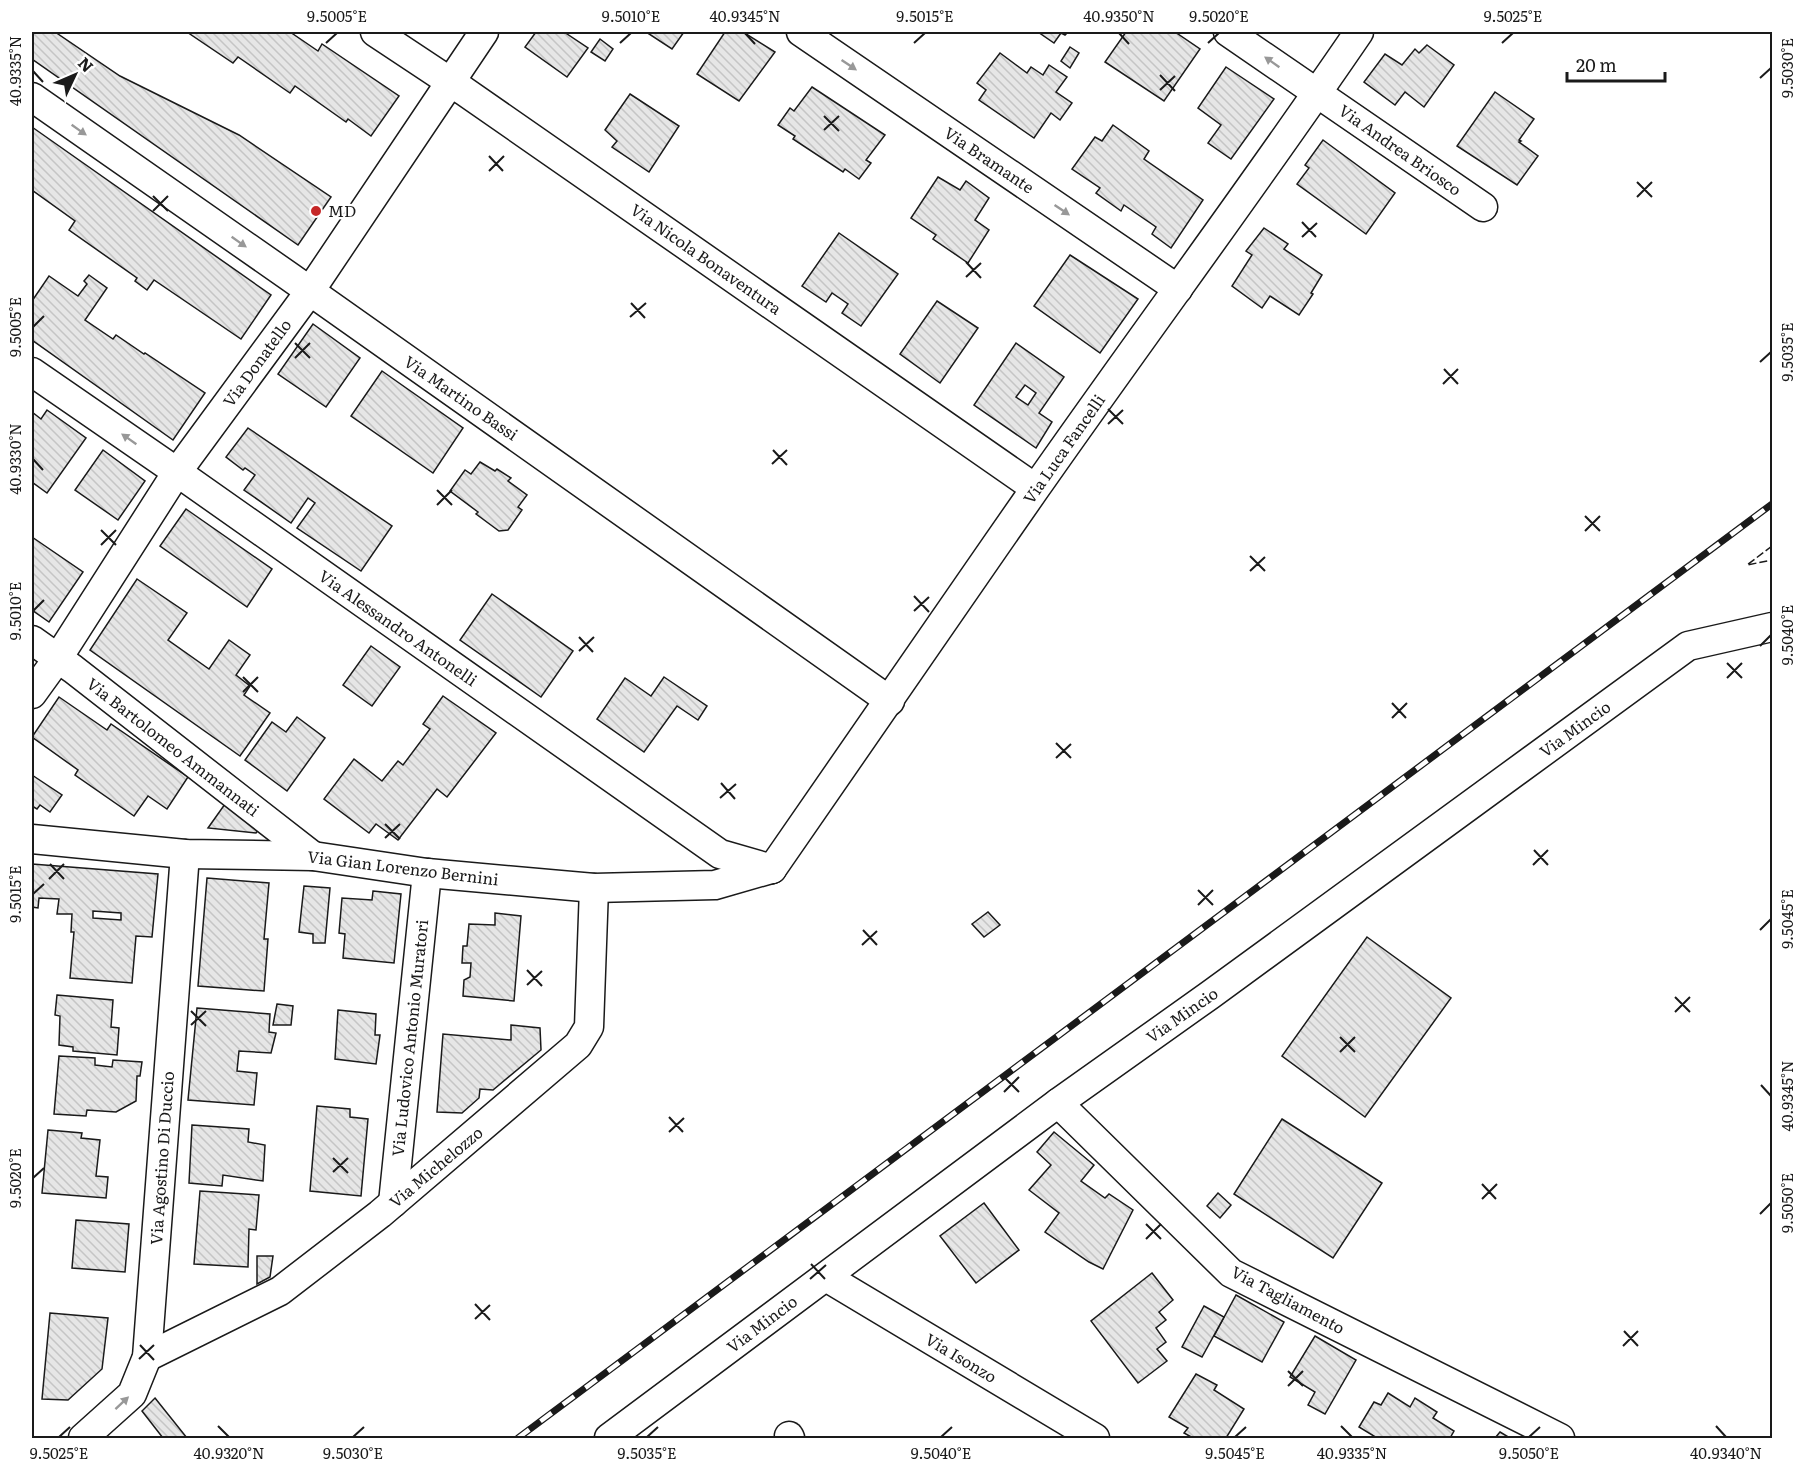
<svg xmlns="http://www.w3.org/2000/svg" width="1804" height="1470" font-family="Literata,serif">
<defs>
<pattern id="building-back-hatch" width="6" height="6" patternUnits="userSpaceOnUse" patternTransform="scale(1.5)"><rect width="6" height="6" fill="#e6e6e6"/><path d="M-1 5l2 2M0 0l6 6M5-1l2 2" fill="none" stroke="#c5c5c5"/></pattern>
</defs>
<rect width="100%" height="100%" fill="#fff"/>
<!-- building -->
<g fill="url(#building-back-hatch)" stroke="#1a1a1a" stroke-width="1.5" fill-rule="evenodd">
<path d="M32 32H55L120 76 239 135 331 197 298 245 32 59Z"/>
<path d="M187 32H290L318 51 322 44 399 96 371 136 348 119 346 122 295 86 290 93 238 57 233 63Z"/>
<path d="M536 32H564L588 48 567 77 525 47Z"/>
<path d="M646 32H684L672 49Z"/>
<path d="M725 32H743L775 52 739 101 697 74Z"/>
<path d="M1038 32H1068L1065 35 1061 33 1054 43Z"/>
<path d="M1126 32H1175L1200 49 1164 101 1105 62Z"/>
<path d="M600 39 613 49 605 61 591 52Z"/>
<path d="M1427 45 1454 65 1424 107 1405 92 1395 105 1364 82 1385 54 1402 65 1415 49 1419 53Z"/>
<path d="M1070 47 1079 53 1070 68 1061 61Z"/>
<path d="M1000 53 1027 73 1031 67 1043 75 1049 65 1067 77 1056 92 1072 103 1060 120 1051 113 1034 138 979 100 986 90 977 83Z"/>
<path d="M1226 67 1274 99 1231 159 1208 143 1221 125 1198 108Z"/>
<path d="M812 87 885 135 866 160 871 163 859 179 845 169 843 172 793 139 795 136 778 125 790 108 794 111Z"/>
<path d="M1495 92 1534 119 1519 140 1521 141 1519 142 1538 156 1517 185 1457 146Z"/>
<path d="M630 94 679 126 649 172 612 147 617 141 605 130Z"/>
<path d="M1113 125 1149 151 1144 159 1203 200 1171 248 1152 234 1156 227 1124 205 1121 211 1096 193 1100 188 1072 169 1095 137 1102 141Z"/>
<path d="M32 127 271 295 241 339 154 280 147 290 135 281 137 278 69 230 75 221 32 190Z"/>
<path d="M1323 140 1395 193 1366 234 1297 184 1309 168 1305 165Z"/>
<path d="M938 177 960 190 966 181 989 198 975 220 989 230 968 263 933 239 936 235 911 218Z"/>
<path d="M1264 228 1288 244 1284 249 1322 275 1311 293 1313 294 1299 315 1270 296 1262 308 1232 286 1252 255 1246 251Z"/>
<path d="M839 233 898 274 861 326 842 313 848 304 832 293 826 302 802 286Z"/>
<path d="M1070 255 1138 299 1100 353 1034 306Z"/>
<path d="M89 275 107 288 85 320 113 339 116 335 144 354 145 353 205 393 173 440 32 340V301L49 276 78 296 87 284 84 281Z"/>
<path d="M937 301 978 328 940 383 900 354Z"/>
<path d="M313 324 360 358 326 407 278 374Z"/>
<path d="M1016 343 1064 377 1039 413 1052 422 1036 448 974 405ZM1025 385 1036 393 1028 405 1016 397Z"/>
<path d="M382 371 463 428 433 473 351 416Z"/>
<path d="M47 410 86 438 47 493 32 482V412L41 419Z"/>
<path d="M248 428 392 526 361 571 297 528 315 503 308 498 291 523 244 490 255 475 245 468 243 470 226 457Z"/>
<path d="M103 450 145 481 118 520 75 490Z"/>
<path d="M480 462 495 471 497 469 511 478 508 481 527 495 518 507 522 510 508 530 499 531 476 514 478 512 450 491 465 470 471 474Z"/>
<path d="M186 509 272 569 247 607 160 546Z"/>
<path d="M32 537 83 572 49 622 32 610Z"/>
<path d="M137 579 187 613 168 640 209 669 229 640 250 655 236 675 250 686 244 695 270 713 240 756 90 650Z"/>
<path d="M492 594 573 651 541 697 460 640Z"/>
<path d="M371 646 400 667 372 706 343 685Z"/>
<path d="M664 677 707 706 698 720 677 706 644 752 597 719 625 678 651 696Z"/>
<path d="M443 696 496 733 447 797 437 789 398 840 376 824 369 833 324 799 354 759 382 781 398 761 403 765 430 729 423 724Z"/>
<path d="M59 697 107 730 111 724 188 777 167 809 148 796 134 816 75 775 78 770 32 737Z"/>
<path d="M297 717 325 738 287 791 245 760 272 722 286 732Z"/>
<path d="M32 775 62 795 50 812 40 805 37 809 32 806Z"/>
<path d="M225 804 260 828 256 833 208 828Z"/>
<path d="M32 864 158 874 152 937 136 936 132 983 70 978 74 932H71L72 914H57L59 899 39 898 38 908 32 907ZM93 911 121 913V920L93 918Z"/>
<path d="M207 878 269 883 264 939H268L264 991 198 986Z"/>
<path d="M304 886 330 888 325 943H313V934L299 932Z"/>
<path d="M373 891 401 894 394 963 343 958 345 934 339 933 342 898 372 900Z"/>
<path d="M988 912 1000 925 984 937 972 924Z"/>
<path d="M495 913 521 916 514 1001 463 996 464 980 470 977 471 963H462L463 946H467L469 924 495 925Z"/>
<path d="M1367 937 1451 998 1365 1117 1282 1056Z"/>
<path d="M57 995 113 1000 111 1027 119 1028 117 1055 73 1051V1047L59 1045 60 1016 55 1015Z"/>
<path d="M277 1004 293 1006 291 1025H273Z"/>
<path d="M197 1008 270 1014 269 1032 276 1033 271 1053 239 1051 237 1071 257 1073 254 1105 188 1100Z"/>
<path d="M338 1010 376 1014 375 1035H380L376 1064 335 1059Z"/>
<path d="M511 1025 540 1028 541 1050 493 1090 480 1089 479 1098 462 1113 437 1112 443 1034 511 1040Z"/>
<path d="M59 1056 95 1058V1065L112 1067 113 1060 142 1062 140 1076H137L136 1101 116 1112 87 1110 86 1116 54 1114Z"/>
<path d="M317 1106 350 1109V1117L368 1119 361 1196 310 1191Z"/>
<path d="M1282 1119 1382 1183 1333 1258 1234 1194Z"/>
<path d="M192 1125 249 1129 248 1142 265 1145 263 1181 223 1175 222 1186 189 1183Z"/>
<path d="M48 1130 82 1133 81 1138 100 1140 96 1176 108 1177 106 1198 42 1193Z"/>
<path d="M1054 1132 1094 1165 1081 1181 1105 1198 1109 1194 1133 1210 1103 1269 1089 1262 1045 1232 1059 1213 1029 1190 1051 1165 1037 1152Z"/>
<path d="M200 1191 259 1195 256 1230 249 1229 248 1267 194 1264Z"/>
<path d="M1218 1193 1231 1205 1220 1218 1207 1206Z"/>
<path d="M984 1203 1019 1250 976 1283 940 1236Z"/>
<path d="M76 1220 129 1224 125 1272 72 1268Z"/>
<path d="M257 1256H273L270 1277 257 1284Z"/>
<path d="M1152 1273 1173 1300 1159 1312 1166 1320 1156 1328 1166 1342 1157 1349 1167 1361 1138 1383 1091 1321Z"/>
<path d="M1236 1295 1284 1322 1262 1362 1214 1336Z"/>
<path d="M1204 1306 1224 1317 1202 1357 1182 1347Z"/>
<path d="M50 1313 108 1318 102 1369 68 1400 42 1399Z"/>
<path d="M1315 1336 1356 1360 1325 1414 1308 1405 1315 1392 1290 1377Z"/>
<path d="M1196 1374 1217 1385 1214 1390 1244 1409 1226 1438H1193L1184 1433 1188 1428 1169 1417Z"/>
<path d="M1388 1393 1410 1407 1415 1398 1437 1412 1433 1418 1454 1431 1450 1438H1377L1359 1427 1374 1402 1381 1405Z"/>
<path d="M155 1398 187 1438H163L142 1411Z"/>
<path d="M1500 1432 1510 1438H1495Z"/>
</g>
<g fill="none" stroke-linecap="round" stroke-linejoin="round">
<defs>
<g id="minor">
<path d="M375 32 464 91 1035 488"/>
<path d="M801 32 1178 289"/>
<path d="M1228 32 1483 207"/>
<path d="M32 97 290 277 890 701"/>
<path d="M32 372 177 472 720 854 772 869"/>
<path d="M32 640 73 669 313 856"/>
<path d="M32 694 58 658 177 472 310 291 484 32"/>
<path d="M32 839 185 854 313 856 427 873 594 888 715 885 771 869"/>
<path d="M772 869C861 742 947 615 1035 489 1142 336 1254 186 1359 32"/>
<path d="M1058 1103 1231 1273 1560 1438"/>
<path d="M393 1203 427 873"/>
<path d="M826 1277 1095 1438"/>
<path d="M147 1357 280 1291 380 1214 578 1045 589 1027 594 888"/>
<path d="M789 1436 790 1438"/>
<path d="M83 1438 132 1394 147 1357 185 854"/>
<path d="M609 1438 1058 1103 1210 995 1688 646 1772 627"/>
</g>
</defs>
<!-- minor casing -->
<use href="#minor" stroke="#1a1a1a" stroke-width="31"/>
<!-- minor -->
<use href="#minor" stroke="#fff" stroke-width="28"/>
<defs>
<path id="rail" d="M518 1438 1772 504"/>
</defs>
<!-- rail casing -->
<use href="#rail" stroke="#1a1a1a" stroke-width="7"/>
<!-- rail -->
<use href="#rail" stroke="#fff" stroke-width="4.5" stroke-dasharray="14" stroke-linecap="butt"/>
<!-- fence -->
<path stroke="#1a1a1a" stroke-width="1.5" stroke-dasharray="8 3" stroke-linecap="butt" d="M1772 546 1747 565 1772 560"/>
</g>
<!-- one-way arrows -->
<defs><path id="oneway-solid" d="M-6-.8H1V-3.2L6.5 0L1 3.2V.8H-6Z" transform="scale(1.5)"/></defs>
<g fill="#989898">
<use href="#oneway-solid" transform="translate(1272 62) rotate(-145)"/>
<use href="#oneway-solid" transform="translate(849 65) rotate(34)"/>
<use href="#oneway-solid" transform="translate(79 130) rotate(35)"/>
<use href="#oneway-solid" transform="translate(1062 210) rotate(34)"/>
<use href="#oneway-solid" transform="translate(239 242) rotate(35)"/>
<use href="#oneway-solid" transform="translate(129 439) rotate(-145)"/>
<use href="#oneway-solid" transform="translate(122 1403) rotate(-43)"/>
</g>
<!-- ticks -->
<path fill="none" stroke="#1a1a1a" stroke-width="2" d="M745 33 755 44M1119 33 1129 44M326 43 337 33M620 43 631 33M914 43 925 33M1208 43 1219 33M1502 43 1513 33M33 71 43 82M1160 75 1175 91M1760 78 1771 68M1160 90 1175 76M824 116 839 131M824 130 839 116M489 156 503 171M489 171 504 156M1637 182 1652 197M153 196 168 211M1637 197 1652 182M153 211 168 196M1302 222 1316 237M1302 237 1317 223M966 262 981 278M966 277 981 263M631 303 645 318M630 317 646 303M33 327 44 316M295 343 310 358M295 358 310 343M1760 362 1771 352M1444 369 1458 384M1443 384 1458 369M1108 409 1123 424M1108 424 1123 410M773 450 787 465M33 459 43 470M772 464 787 450M437 490 452 505M437 505 452 490M1585 516 1600 531M101 530 116 545M1585 531 1600 516M101 545 116 530M1250 556 1265 571M1250 571 1265 557M914 596 929 612M33 611 44 600M914 611 929 597M579 637 593 652M1760 646 1771 635M579 651 594 637M1727 663 1742 678M243 677 258 692M1727 678 1742 663M243 692 258 677M1392 703 1406 718M1392 718 1407 703M1056 743 1071 758M1056 758 1071 744M721 783 735 799M720 798 736 784M385 824 400 839M385 838 400 824M1534 850 1548 865M50 864 64 879M1533 865 1548 850M49 879 64 864M1198 890 1213 905M33 894 44 884M1198 905 1213 890M863 930 877 945M1760 930 1771 919M862 945 877 931M527 970 542 986M527 985 542 971M1675 997 1690 1012M191 1011 206 1026M1675 1012 1690 997M191 1025 206 1011M1340 1037 1355 1052M1340 1052 1355 1037M1004 1077 1019 1092M1761 1085 1771 1096M1004 1092 1019 1077M669 1117 683 1132M669 1132 684 1118M333 1158 348 1173M333 1172 348 1158M33 1178 44 1168M1482 1184 1496 1199M1482 1199 1497 1184M1760 1214 1771 1203M1146 1224 1161 1239M1146 1239 1161 1224M811 1264 825 1279M810 1279 826 1265M475 1304 490 1320M475 1319 490 1305M1624 1331 1638 1346M140 1345 154 1360M1623 1346 1638 1331M139 1359 154 1345M1288 1371 1303 1386M1288 1386 1303 1371M218 1426 229 1437M1341 1426 1352 1437M1716 1426 1726 1437M59 1437 70 1427M353 1437 364 1427M647 1437 658 1427M941 1437 952 1427M1235 1437 1246 1427M1529 1437 1540 1427"/>
<!-- markers -->
<circle fill="#c62828" stroke="#fff" stroke-width="2" cx="316" cy="211" r="6"/>
<g text-anchor="middle" stroke-width="4.5" stroke-linejoin="round" paint-order="stroke">
<!-- street labels -->
<g font-size="16" fill="#1a1a1a" stroke="#fff">
<text transform="translate(1400 150) rotate(35)" y="6">Via Andrea Briosco</text>
<text transform="translate(989 160) rotate(34)" y="6">Via Bramante</text>
<text transform="translate(706 259) rotate(35)" y="6">Via Nicola Bonaventura</text>
<text transform="translate(257 363) rotate(-54)" y="6">Via Donatello</text>
<text transform="translate(461 398) rotate(35)" y="6">Via Martino Bassi</text>
<text transform="translate(1064 449) rotate(-55)" y="6">Via Luca Fancelli</text>
<text transform="translate(398 628) rotate(35)" y="6">Via Alessandro Antonelli</text>
<text transform="translate(1575 729) rotate(-36)" y="6">Via Mincio</text>
<text transform="translate(173 747) rotate(38)" y="6">Via Bartolomeo Ammannati</text>
<text transform="translate(403 868) rotate(7)" y="6">Via Gian Lorenzo Bernini</text>
<text transform="translate(1182 1015) rotate(-35)" y="6">Via Mincio</text>
<text transform="translate(410 1038) rotate(-84)" y="6">Via Ludovico Antonio Muratori</text>
<text transform="translate(162 1158) rotate(-86)" y="6">Via Agostino Di Duccio</text>
<text transform="translate(436 1167) rotate(-40)" y="6">Via Michelozzo</text>
<text transform="translate(1288 1300) rotate(28)" y="6">Via Tagliamento</text>
<text transform="translate(762 1324) rotate(-37)" y="6">Via Mincio</text>
<text transform="translate(961 1358) rotate(31)" y="6">Via Isonzo</text>
</g>
<!-- poi labels -->
<g font-size="16" fill="#1a1a1a" stroke="#fff" text-anchor="start">
<text x="328" y="217">MD</text>
</g>
</g>
<!-- border -->
<rect width="1804" height="1470" fill="none" stroke="#ffffff" stroke-width="66"/>
<!-- north arrow -->
<g transform="translate(75 75) rotate(46)" stroke="#ffffff" stroke-width="4.5" paint-order="stroke">
<path d="M0-4.5L10 22L0 15L-10 22Z" fill="#1a1a1a"/>
<text y="-9" font-size="16" font-weight="bold" text-anchor="middle" fill="#1a1a1a">N</text>
</g>
<!-- scale -->
<path d="M1567 72v9h98v-9" fill="none" stroke="#1a1a1a" stroke-width="3"/>
<text x="1576" y="72" font-size="18" fill="#1a1a1a" stroke="#ffffff" stroke-width="4.5" paint-order="stroke">20 m</text>
<rect x="33" y="33" width="1738" height="1404" fill="none" stroke="#1a1a1a" stroke-width="2"/>
<g font-size="15" text-anchor="middle" fill="#1a1a1a">
<text x="337" y="22">9.5005°E</text>
<text x="631" y="22">9.5010°E</text>
<text x="745" y="22">40.9345°N</text>
<text x="925" y="22">9.5015°E</text>
<text x="1119" y="22">40.9350°N</text>
<text x="1219" y="22">9.5020°E</text>
<text x="1513" y="22">9.5025°E</text>
<text transform="translate(1788 68) rotate(-90)" y="5">9.5030°E</text>
<text transform="translate(16 71) rotate(-90)" y="5">40.9335°N</text>
<text transform="translate(16 327) rotate(-90)" y="5">9.5005°E</text>
<text transform="translate(1788 352) rotate(-90)" y="5">9.5035°E</text>
<text transform="translate(16 459) rotate(-90)" y="5">40.9330°N</text>
<text transform="translate(16 611) rotate(-90)" y="5">9.5010°E</text>
<text transform="translate(1788 635) rotate(-90)" y="5">9.5040°E</text>
<text transform="translate(16 894) rotate(-90)" y="5">9.5015°E</text>
<text transform="translate(1788 919) rotate(-90)" y="5">9.5045°E</text>
<text transform="translate(1788 1096) rotate(-90)" y="5">40.9345°N</text>
<text transform="translate(16 1178) rotate(-90)" y="5">9.5020°E</text>
<text transform="translate(1788 1203) rotate(-90)" y="5">9.5050°E</text>
<text x="59" y="1459">9.5025°E</text>
<text x="229" y="1459">40.9320°N</text>
<text x="353" y="1459">9.5030°E</text>
<text x="647" y="1459">9.5035°E</text>
<text x="941" y="1459">9.5040°E</text>
<text x="1235" y="1459">9.5045°E</text>
<text x="1352" y="1459">40.9335°N</text>
<text x="1529" y="1459">9.5050°E</text>
<text x="1726" y="1459">40.9340°N</text>
</g>
</svg>
